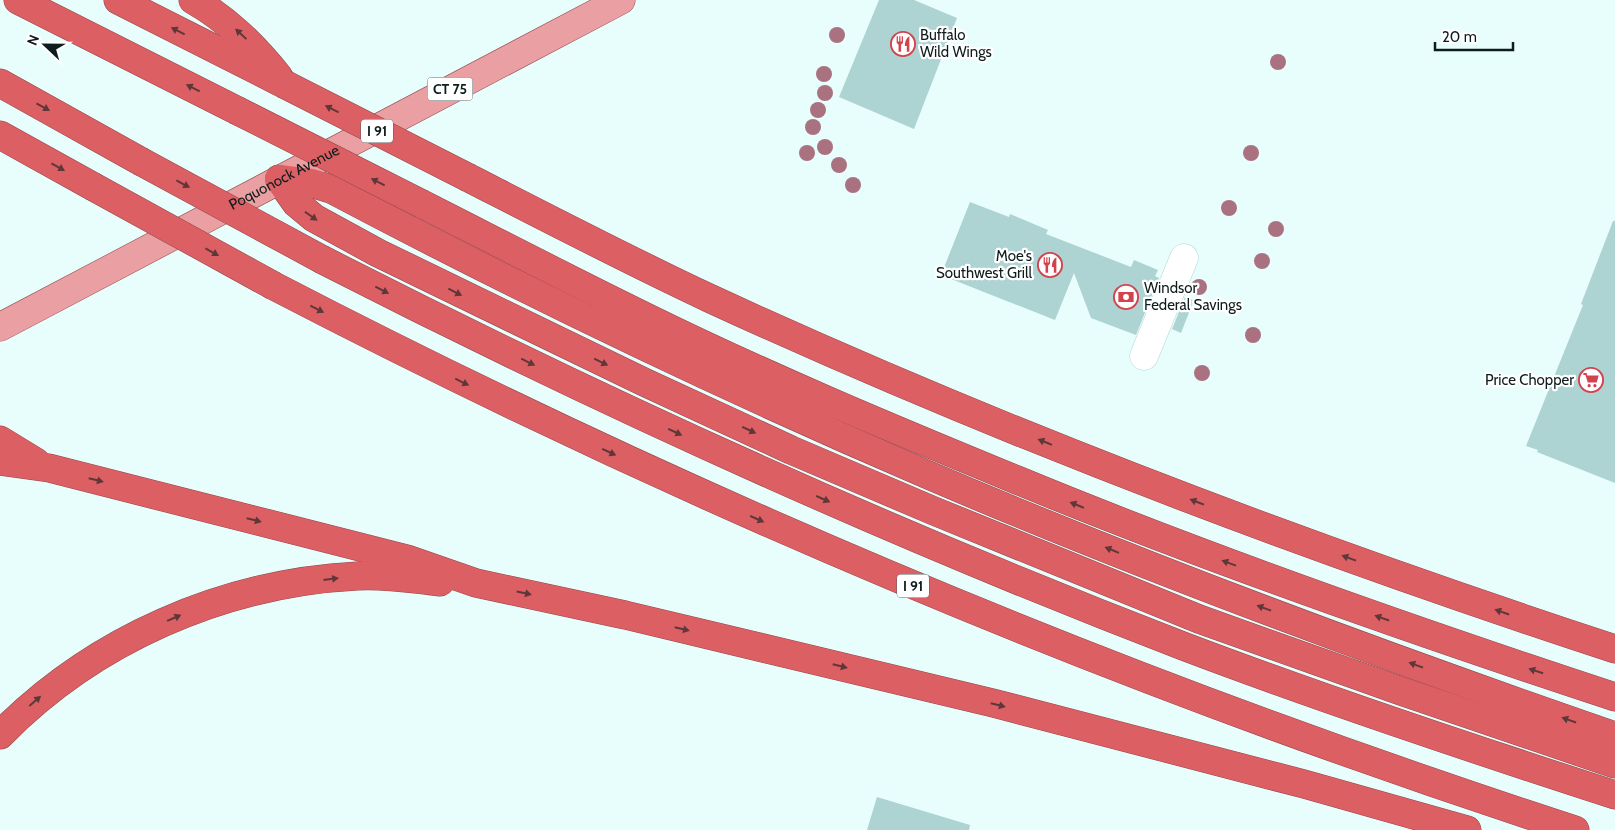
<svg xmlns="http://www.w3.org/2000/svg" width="1615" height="830" font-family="Cabin,sans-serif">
<rect width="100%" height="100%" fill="#e7fefd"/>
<!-- building -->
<g fill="#add3d2">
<path d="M879 0H914L957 18 914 129 839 97Z"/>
<path d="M970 202 1009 217 1010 214 1048 230 1046 234 1131 267 1134 260 1158 270 1155 276 1159 278 1136 335 1091 318 1074 273 1055 320 941 275Z"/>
<path d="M1613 221H1615V483L1537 452 1538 450 1526 446 1583 305 1581 304Z"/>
<path d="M1185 297 1194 300 1181 333 1172 329Z"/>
<path d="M877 797 970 825 969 830H867Z"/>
</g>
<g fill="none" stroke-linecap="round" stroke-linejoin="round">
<defs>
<path id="minor" d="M1144 356 1184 258"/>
<g id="major">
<path id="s1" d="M0 327 621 0"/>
</g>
<g id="highway">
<path d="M18 0 236 110"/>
<path d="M118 0 284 84"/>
<path d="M193 0C228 20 254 46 279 77"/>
<path d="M0 83 140 161"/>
<path d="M0 135 92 186"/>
<path d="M469 178C549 219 628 260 709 298 1004 434 1307 548 1615 649"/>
<path d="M279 179 296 203 314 218 378 253 644 382 791 450 934 511 1199 619 1401 691 1615 764"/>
<path d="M279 179 311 183 331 189C526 292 724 387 926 474 1152 571 1383 656 1615 736"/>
<path d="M422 204C497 242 572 281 648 318 768 377 893 429 1017 480 1213 561 1414 631 1615 697"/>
<path d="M323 260C603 403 889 533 1183 646 1325 700 1470 748 1615 795"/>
<path d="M274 286C694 504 1125 684 1575 830"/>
<path d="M0 440 36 462"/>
<path d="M0 461 49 468 407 559 476 583 625 615 993 703 1304 784 1467 830"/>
<path d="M0 735C93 640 223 583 357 576 385 574 412 579 440 582"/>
</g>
</defs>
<!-- minor casing -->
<use href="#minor" stroke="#b1d6d6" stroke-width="29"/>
<!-- major casing -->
<use href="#major" stroke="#94484b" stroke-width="29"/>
<!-- highway casing -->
<use href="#highway" stroke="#94484b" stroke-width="29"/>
<!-- minor -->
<use href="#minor" stroke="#fff" stroke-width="28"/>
<!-- major -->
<use href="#major" stroke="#ea9fa2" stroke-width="28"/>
<!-- highway -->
<use href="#highway" stroke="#dc5f64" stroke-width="28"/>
<defs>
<g id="highway-bridge">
<path d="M284 84 469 178"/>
<path d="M236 110 422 204"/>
<path d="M140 161 323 260"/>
<path d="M92 186 274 286"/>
</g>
</defs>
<!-- highway-bridge casing -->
<use href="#highway-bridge" stroke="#94484b" stroke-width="29" stroke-linecap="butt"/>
<!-- highway-bridge -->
<use href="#highway-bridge" stroke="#dc5f64" stroke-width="28"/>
</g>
<!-- trees -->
<g fill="#aa7280">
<circle cx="837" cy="35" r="8"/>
<circle cx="1278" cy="62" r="8"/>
<circle cx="824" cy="74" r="8"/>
<circle cx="825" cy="93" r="8"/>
<circle cx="818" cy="110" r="8"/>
<circle cx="813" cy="127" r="8"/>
<circle cx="825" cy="147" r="8"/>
<circle cx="807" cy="153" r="8"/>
<circle cx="1251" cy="153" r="8"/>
<circle cx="839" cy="165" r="8"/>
<circle cx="853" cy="185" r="8"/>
<circle cx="1229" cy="208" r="8"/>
<circle cx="1276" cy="229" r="8"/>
<circle cx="1262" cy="261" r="8"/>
<circle cx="1199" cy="287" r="8"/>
<circle cx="1253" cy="335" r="8"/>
<circle cx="1202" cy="373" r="8"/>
</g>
<!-- one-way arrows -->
<defs><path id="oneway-solid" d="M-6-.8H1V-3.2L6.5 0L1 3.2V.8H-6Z" transform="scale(1.25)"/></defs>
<g fill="#603739">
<use href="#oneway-solid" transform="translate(178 31) rotate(-153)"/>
<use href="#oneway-solid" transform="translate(241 34) rotate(-137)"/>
<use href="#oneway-solid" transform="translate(193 88) rotate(-153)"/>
<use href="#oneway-solid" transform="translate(43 107) rotate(29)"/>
<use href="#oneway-solid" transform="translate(332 109) rotate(-153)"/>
<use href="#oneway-solid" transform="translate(58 167) rotate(29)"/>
<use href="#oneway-solid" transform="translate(378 182) rotate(-153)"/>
<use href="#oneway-solid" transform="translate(183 184) rotate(28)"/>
<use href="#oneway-solid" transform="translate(311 216) rotate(35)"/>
<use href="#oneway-solid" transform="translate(212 252) rotate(29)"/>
<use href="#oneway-solid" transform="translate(382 290) rotate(27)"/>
<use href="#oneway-solid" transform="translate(455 292) rotate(27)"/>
<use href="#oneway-solid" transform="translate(317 309) rotate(27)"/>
<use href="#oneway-solid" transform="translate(528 362) rotate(26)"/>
<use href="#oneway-solid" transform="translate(601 362) rotate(26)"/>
<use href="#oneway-solid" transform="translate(462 382) rotate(26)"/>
<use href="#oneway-solid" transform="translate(749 430) rotate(25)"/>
<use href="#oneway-solid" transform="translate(675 432) rotate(25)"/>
<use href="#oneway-solid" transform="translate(1045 442) rotate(-158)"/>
<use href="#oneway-solid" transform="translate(609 452) rotate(25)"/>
<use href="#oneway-solid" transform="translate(96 480) rotate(14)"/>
<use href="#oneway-solid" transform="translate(823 499) rotate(24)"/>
<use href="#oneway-solid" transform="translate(1197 502) rotate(-159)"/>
<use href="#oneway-solid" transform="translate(1077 505) rotate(-158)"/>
<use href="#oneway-solid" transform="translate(757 519) rotate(24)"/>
<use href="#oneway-solid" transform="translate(254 520) rotate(14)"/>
<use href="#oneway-solid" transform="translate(1112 550) rotate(-158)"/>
<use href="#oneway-solid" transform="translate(1349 558) rotate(-160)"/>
<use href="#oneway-solid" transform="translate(1229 563) rotate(-160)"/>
<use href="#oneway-solid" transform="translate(331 579) rotate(-7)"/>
<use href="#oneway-solid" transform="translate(524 593) rotate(12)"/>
<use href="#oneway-solid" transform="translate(1264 608) rotate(-160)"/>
<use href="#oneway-solid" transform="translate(1502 612) rotate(-161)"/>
<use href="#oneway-solid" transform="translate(174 618) rotate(-23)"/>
<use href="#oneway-solid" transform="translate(1382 618) rotate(-161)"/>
<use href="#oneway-solid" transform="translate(682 629) rotate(13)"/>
<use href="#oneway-solid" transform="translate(1416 665) rotate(-160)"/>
<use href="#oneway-solid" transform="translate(840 666) rotate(14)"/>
<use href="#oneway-solid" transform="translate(1536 671) rotate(-162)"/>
<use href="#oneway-solid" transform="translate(35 701) rotate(-41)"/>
<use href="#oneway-solid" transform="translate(998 705) rotate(14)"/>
<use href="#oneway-solid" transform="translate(1569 720) rotate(-161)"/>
</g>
<!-- icons -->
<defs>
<symbol id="restaurant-ring" viewBox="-11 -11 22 22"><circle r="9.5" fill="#fff" stroke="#d3434e" stroke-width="1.5"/><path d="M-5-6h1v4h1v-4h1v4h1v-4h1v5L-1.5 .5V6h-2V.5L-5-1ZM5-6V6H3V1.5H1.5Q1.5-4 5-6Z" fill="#d3434e"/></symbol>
<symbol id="bank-ring" viewBox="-11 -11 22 22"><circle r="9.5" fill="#fff" stroke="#d3434e" stroke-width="1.5"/><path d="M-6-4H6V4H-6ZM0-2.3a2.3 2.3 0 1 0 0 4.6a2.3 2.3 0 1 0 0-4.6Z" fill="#d3434e"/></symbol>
<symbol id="supermarket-ring" viewBox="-11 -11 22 22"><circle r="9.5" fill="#fff" stroke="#d3434e" stroke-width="1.5"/><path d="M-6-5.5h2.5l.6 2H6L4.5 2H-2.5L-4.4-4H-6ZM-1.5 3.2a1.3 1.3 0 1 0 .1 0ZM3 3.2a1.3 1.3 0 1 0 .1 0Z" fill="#d3434e"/></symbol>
</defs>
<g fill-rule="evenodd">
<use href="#restaurant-ring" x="889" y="30" width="28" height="28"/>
<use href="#restaurant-ring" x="1036" y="251" width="28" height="28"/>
<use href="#bank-ring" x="1112" y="283" width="28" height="28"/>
<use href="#supermarket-ring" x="1577" y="366" width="28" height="28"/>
</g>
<g text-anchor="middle" stroke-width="4.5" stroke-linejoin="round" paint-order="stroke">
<!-- shield labels -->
<g fill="#fff" stroke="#566060" stroke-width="1">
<rect x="427.5" y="77.5" width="45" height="23" rx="4"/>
<rect x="361" y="119.5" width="32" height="23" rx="4"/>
<rect x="897" y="574.5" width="32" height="23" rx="4"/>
</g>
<g font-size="14" font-weight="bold" fill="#0e1c1c">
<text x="450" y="94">CT 75</text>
<text x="377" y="136">I 91</text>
<text x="913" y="591">I 91</text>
</g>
<!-- poi labels -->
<g font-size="15" fill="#0e1c1c" stroke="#fff" text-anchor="start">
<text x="920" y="40">Buffalo<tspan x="920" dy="17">Wild Wings</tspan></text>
<text x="1032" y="261" text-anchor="end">Moe's<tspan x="1032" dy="17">Southwest Grill</tspan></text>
<text x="1144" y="293">Windsor<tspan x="1144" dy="17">Federal Savings</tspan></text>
<text x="1574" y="385" text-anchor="end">Price Chopper</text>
</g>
<!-- street labels -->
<g font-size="15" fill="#0e1c1c" stroke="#fff">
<text dy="5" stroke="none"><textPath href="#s1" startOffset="321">Poquonock Avenue</textPath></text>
</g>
</g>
<!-- north arrow -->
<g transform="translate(45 45) rotate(292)" stroke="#ffffff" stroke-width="4" paint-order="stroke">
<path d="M0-4L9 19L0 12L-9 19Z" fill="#0e1c1c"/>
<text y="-8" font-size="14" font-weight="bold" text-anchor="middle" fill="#0e1c1c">N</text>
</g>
<!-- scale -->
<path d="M1435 42v8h78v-8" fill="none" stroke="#0e1c1c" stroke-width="2.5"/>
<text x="1442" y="42" font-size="15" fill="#0e1c1c" stroke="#ffffff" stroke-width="4" paint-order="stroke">20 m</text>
</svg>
